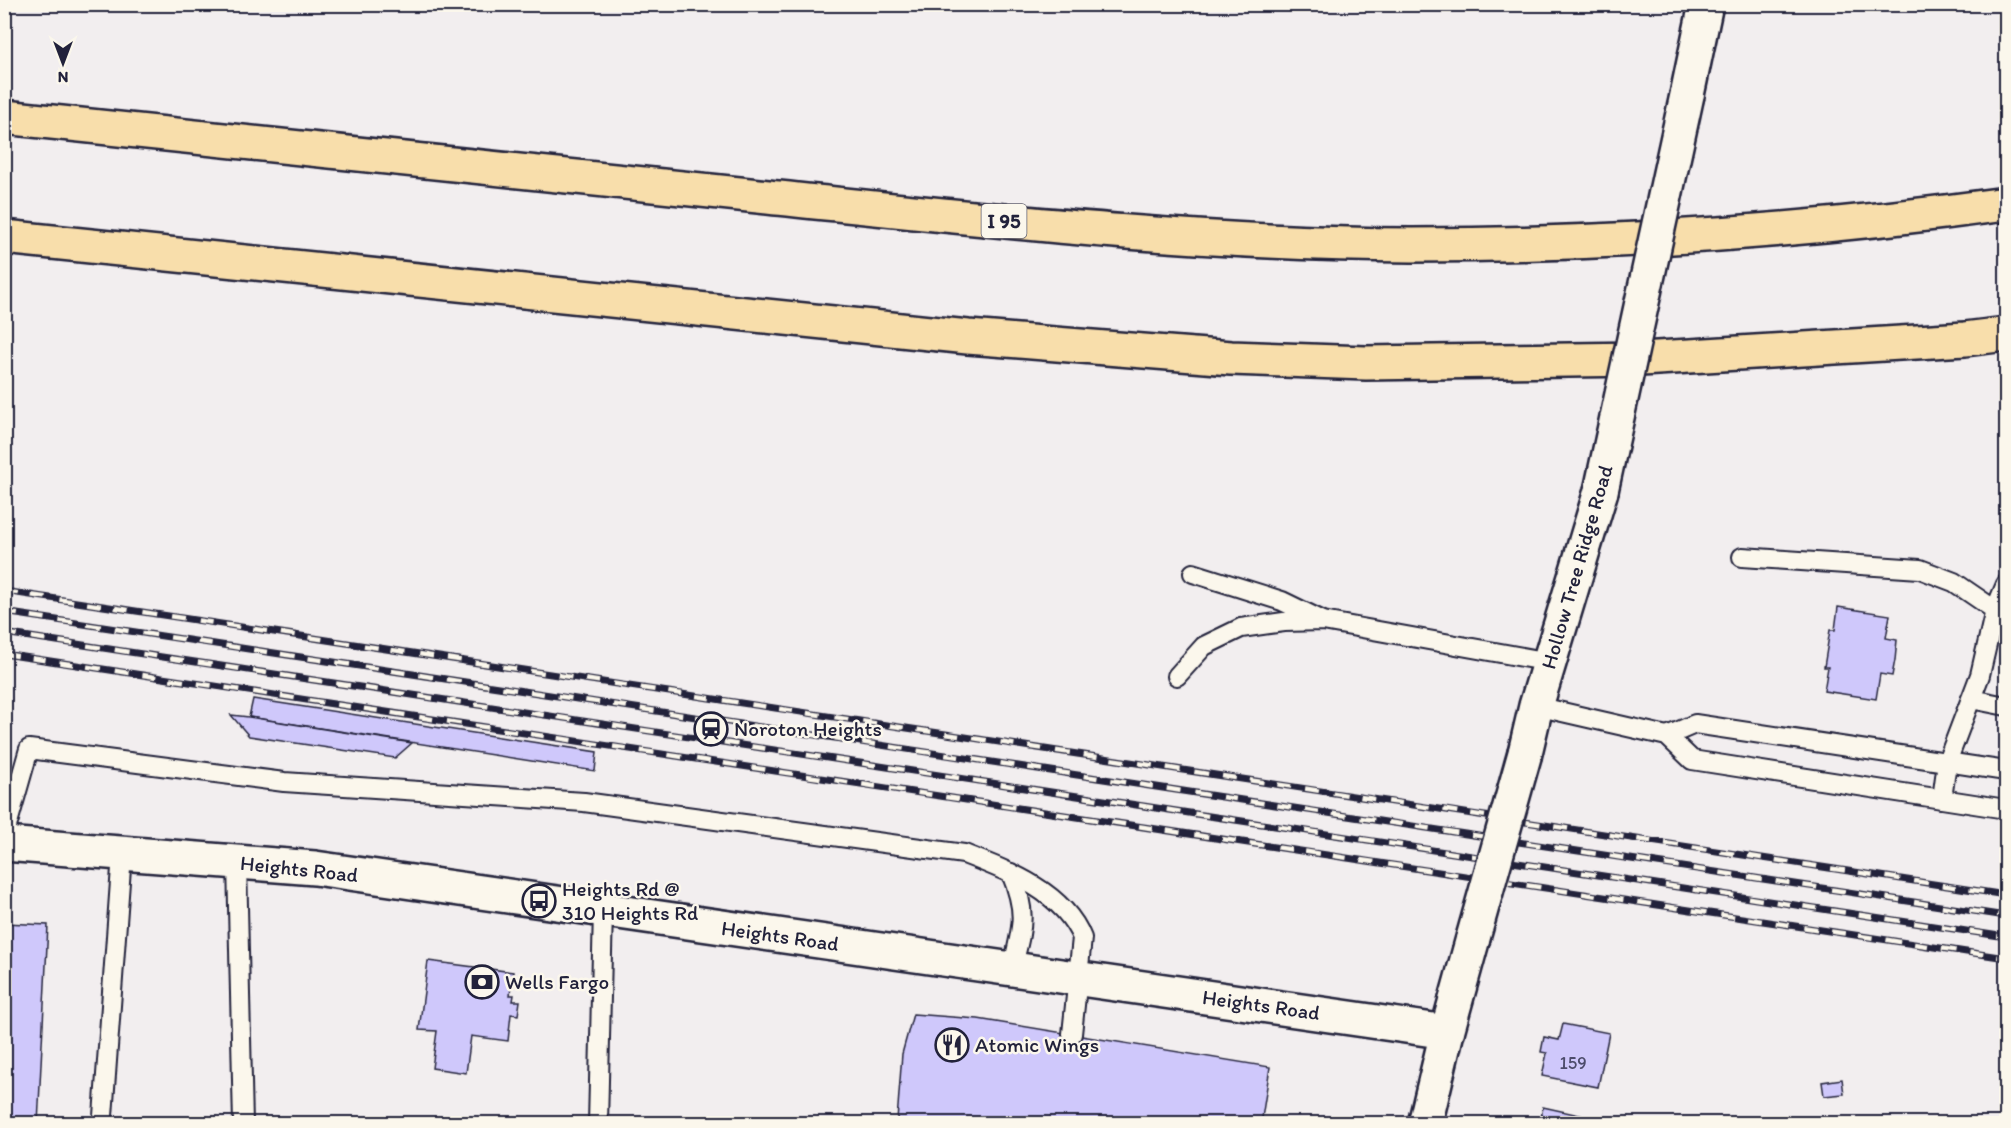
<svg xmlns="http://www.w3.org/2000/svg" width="2011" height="1128" font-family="Itim,sans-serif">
<rect width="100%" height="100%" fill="#f2eeef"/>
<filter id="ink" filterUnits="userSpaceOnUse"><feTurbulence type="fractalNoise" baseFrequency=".0167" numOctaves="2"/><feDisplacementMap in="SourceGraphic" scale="12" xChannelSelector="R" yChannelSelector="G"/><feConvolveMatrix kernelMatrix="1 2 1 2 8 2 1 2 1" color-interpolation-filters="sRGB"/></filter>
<g filter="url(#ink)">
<!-- building -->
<g fill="#cfc8fb" stroke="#22223b" stroke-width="1.5">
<path d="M1838 607 1890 615 1886 638 1897 640 1895 660 1892 676 1880 674 1876 699 1824 691 1828 667H1824L1830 630H1835Z"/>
<path d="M253 699 597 752 595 771 249 717Z"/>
<path d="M231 715 249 717 412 743 395 758 249 736Z"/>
<path d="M4 923 48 925 38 1124H4Z"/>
<path d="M428 961 513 972 510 995H514L513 1001H520L518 1015 511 1014 508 1041 471 1036 466 1073 432 1068 437 1031 419 1030Z"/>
<path d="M913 1014 978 1019 1270 1067 1261 1124H958L897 1120 902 1054Z"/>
<path d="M1563 1024 1609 1033 1598 1087 1542 1076 1547 1053 1541 1052 1544 1037 1559 1040Z"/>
<path d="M1842 1079 1844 1094 1824 1096 1822 1082Z"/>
<path d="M1543 1107 1584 1116 1583 1124H1540Z"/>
</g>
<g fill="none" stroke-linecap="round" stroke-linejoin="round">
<defs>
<g id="lane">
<path d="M1742 557 1920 569 1954 582 1995 610"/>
<path d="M1193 573 1282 601 1321 620"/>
<path d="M1177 676 1204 646 1241 628 1284 622 1323 621 1550 662"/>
<path d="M1971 699 2006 706"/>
<path d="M1536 706 1667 736 1692 760 2006 809"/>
<path d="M1667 736 1695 724 2006 771"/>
<path d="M1942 799 1947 762 1980 675 1995 610 2006 584"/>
<path d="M4 837 29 749 284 782 584 802 964 854C1008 871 1063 891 1082 938L1072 1034"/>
<path d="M237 863 243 1124"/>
<path d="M1011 873C1028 914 1022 928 1012 969"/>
<path d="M103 1116 122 854"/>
<path d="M598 1124 603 910"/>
</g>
<g id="secondary">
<path d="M1687 95 1706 4"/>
<path d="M1525 753 1536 706 1601 491"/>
<path d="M4 844 315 868 1447 1032"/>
<path d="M1425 1124 1447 1032 1473 938"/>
</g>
<g id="highway">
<path d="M4 117C259 144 514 170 768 197 982 219 1197 244 1412 245 1611 245 1810 231 2006 204"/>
<path d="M4 237 968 337 1231 358 1366 363 1641 359 1965 339 2006 334"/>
</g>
</defs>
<!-- lane casing -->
<use href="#lane" stroke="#22223b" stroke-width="22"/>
<!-- secondary casing -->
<use href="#secondary" stroke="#22223b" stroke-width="38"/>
<!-- highway casing -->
<use href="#highway" stroke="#22223b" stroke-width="38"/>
<!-- lane -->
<use href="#lane" stroke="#fbf7ec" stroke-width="18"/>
<!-- secondary -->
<use href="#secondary" stroke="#fbf7ec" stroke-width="33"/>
<!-- highway -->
<use href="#highway" stroke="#f8deab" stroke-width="33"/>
<defs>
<g id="rail">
<path d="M4 591 2006 895"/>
<path d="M4 612 2006 916"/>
<path d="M4 633 2006 937"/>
<path d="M4 654 2006 958"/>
</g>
</defs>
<!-- rail casing -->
<use href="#rail" stroke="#22223b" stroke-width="7"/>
<!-- rail -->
<use href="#rail" stroke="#fbf7ec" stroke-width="4.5" stroke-dasharray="14" stroke-linecap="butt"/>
<defs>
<g id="secondary-bridge">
<path d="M1601 491 1687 95"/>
<path d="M1473 938 1525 753"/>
</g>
</defs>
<!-- secondary-bridge casing -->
<use href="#secondary-bridge" stroke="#22223b" stroke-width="38" stroke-linecap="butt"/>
<!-- secondary-bridge -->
<use href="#secondary-bridge" stroke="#fbf7ec" stroke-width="33"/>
</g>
</g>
<!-- icons -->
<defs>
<symbol id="station-ring" viewBox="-11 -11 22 22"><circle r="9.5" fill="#fbf7ec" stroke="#22223b" stroke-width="1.5"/><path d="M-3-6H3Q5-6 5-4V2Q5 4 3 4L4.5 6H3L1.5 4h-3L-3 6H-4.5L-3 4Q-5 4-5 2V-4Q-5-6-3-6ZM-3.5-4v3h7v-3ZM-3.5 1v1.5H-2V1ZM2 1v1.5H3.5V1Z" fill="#22223b"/></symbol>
<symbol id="bus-ring" viewBox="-11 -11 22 22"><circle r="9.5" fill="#fbf7ec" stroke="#22223b" stroke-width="1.5"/><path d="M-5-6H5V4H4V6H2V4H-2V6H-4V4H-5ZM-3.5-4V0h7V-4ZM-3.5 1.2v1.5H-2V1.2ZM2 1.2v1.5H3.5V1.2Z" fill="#22223b"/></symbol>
<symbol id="bank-ring" viewBox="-11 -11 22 22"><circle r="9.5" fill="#fbf7ec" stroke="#22223b" stroke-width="1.5"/><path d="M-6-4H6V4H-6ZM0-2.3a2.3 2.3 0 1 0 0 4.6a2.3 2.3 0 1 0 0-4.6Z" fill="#22223b"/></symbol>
<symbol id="restaurant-ring" viewBox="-11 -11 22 22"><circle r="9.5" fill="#fbf7ec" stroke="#22223b" stroke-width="1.5"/><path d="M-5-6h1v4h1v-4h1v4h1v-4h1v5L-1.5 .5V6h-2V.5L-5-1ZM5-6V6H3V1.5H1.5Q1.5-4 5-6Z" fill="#22223b"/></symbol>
</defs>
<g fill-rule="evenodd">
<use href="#station-ring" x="692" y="710" width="38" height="38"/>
<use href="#bus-ring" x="520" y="882" width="38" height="38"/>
<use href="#bank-ring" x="463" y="963" width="38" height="38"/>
<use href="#restaurant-ring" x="933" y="1026" width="38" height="38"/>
</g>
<g text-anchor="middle" stroke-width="5" stroke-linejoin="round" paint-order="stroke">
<!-- number labels -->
<g font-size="18" fill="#4d4c6b">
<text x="1573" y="1069">159</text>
</g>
<!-- shield labels -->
<rect fill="#fbf7ec" stroke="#636270" stroke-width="1.5" x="981.5" y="204" width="45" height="34" rx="4.5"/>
<g font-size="20" font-weight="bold" fill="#22223b">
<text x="1004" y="228">I 95</text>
</g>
<!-- street labels -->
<g font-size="21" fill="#22223b" stroke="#fbf7ec">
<text transform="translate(1577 567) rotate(-74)" y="7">Hollow Tree Ridge Road</text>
<text transform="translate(299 869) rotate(6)" y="7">Heights Road</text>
<text transform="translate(780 936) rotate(8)" y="7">Heights Road</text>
<text transform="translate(1261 1005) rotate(8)" y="7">Heights Road</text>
</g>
<!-- poi labels -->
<g font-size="21" fill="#22223b" stroke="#fbf7ec" text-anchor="start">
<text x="734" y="736">Noroton Heights</text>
<text x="562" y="896">Heights Rd @<tspan x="562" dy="24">310 Heights Rd</tspan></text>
<text x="505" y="989">Wells Fargo</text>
<text x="975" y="1052">Atomic Wings</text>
</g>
</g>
<!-- margin -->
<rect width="2011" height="1128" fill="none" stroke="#fbf7ec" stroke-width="24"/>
<rect x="12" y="12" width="1987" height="1104" fill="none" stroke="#22223b" stroke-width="2" filter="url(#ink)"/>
<!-- north arrow -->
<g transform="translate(63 63) rotate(180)" stroke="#fbf7ec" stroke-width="4.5" paint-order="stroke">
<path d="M0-4.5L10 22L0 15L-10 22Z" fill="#22223b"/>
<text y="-9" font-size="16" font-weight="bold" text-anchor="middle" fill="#22223b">N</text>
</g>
</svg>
